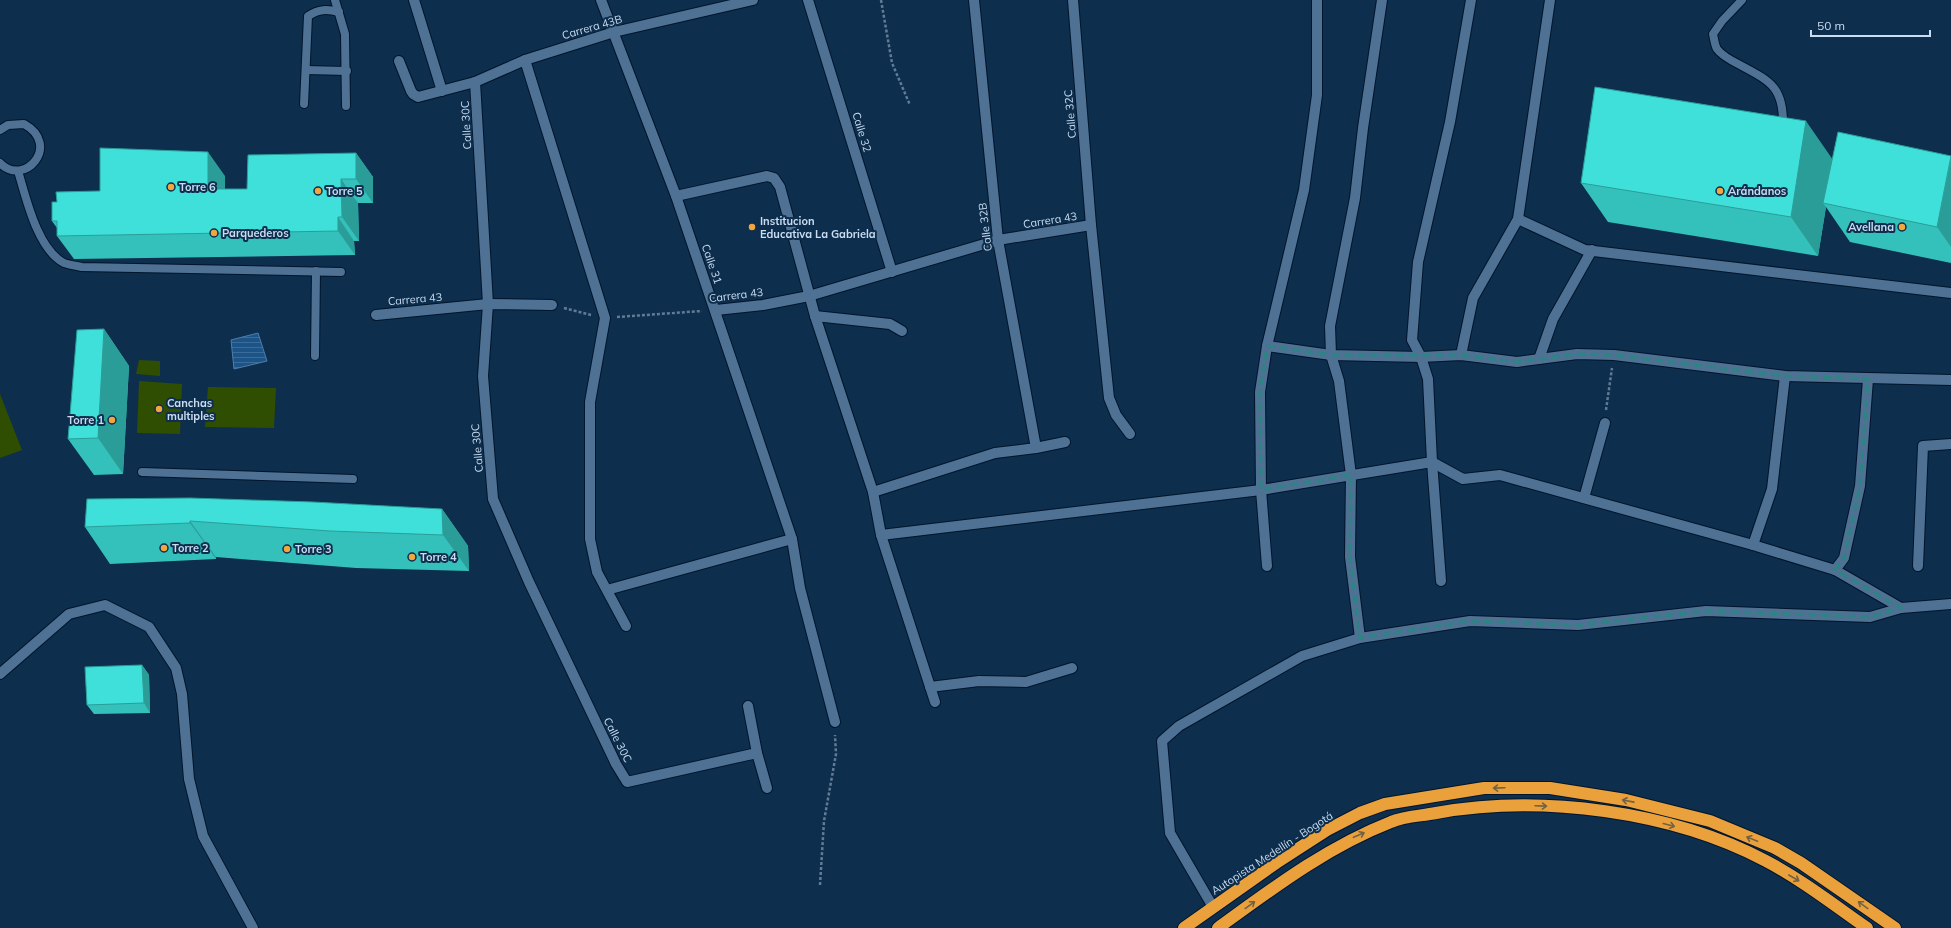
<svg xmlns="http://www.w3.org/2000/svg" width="1951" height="928" font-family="Mulish,sans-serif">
<defs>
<pattern id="water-rules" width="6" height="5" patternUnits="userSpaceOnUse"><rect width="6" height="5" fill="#1d5488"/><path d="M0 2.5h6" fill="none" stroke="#3c6c99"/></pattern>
</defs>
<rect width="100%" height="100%" fill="#0d2e4d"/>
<!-- grass -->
<g fill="#304e01">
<path d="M139 360 160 361V376L136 374Z"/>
<path d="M139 381 182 384 180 434 137 433Z"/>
<path d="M208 387 276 388 274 428 205 427Z"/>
<path d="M0 394 22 450 0 458Z"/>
</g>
<!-- water -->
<path fill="url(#water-rules)" stroke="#517da7" d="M258 333 267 361 234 369 231 340Z"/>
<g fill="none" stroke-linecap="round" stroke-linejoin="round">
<defs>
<g id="lane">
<path d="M335 0 345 34 346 106"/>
<path d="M1742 0 1722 21 1713 34C1714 39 1715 46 1717 49 1722 56 1732 61 1740 65 1772 82 1784 88 1783 127"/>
<path d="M306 70 347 71"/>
<path d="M304 104 308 16C319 9 327 9 339 12"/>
<path d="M0 130 8 125 24 124C62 145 24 188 0 163"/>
<path d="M18 171C26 197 37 249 64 263 70 265 77 266 82 267L341 272"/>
<path d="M315 356 316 271"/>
<path d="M142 472 353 479"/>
</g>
<g id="street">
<path d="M414 0 442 91"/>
<path d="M601 0 676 196 792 539 800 588 835 722"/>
<path d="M808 0 892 272"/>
<path d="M974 0 998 240 1036 448"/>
<path d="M1073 0 1091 225 1109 398 1116 415 1130 434"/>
<path d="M525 60 605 318 590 402V539L597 572 626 626"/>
<path d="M399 61 411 91 413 94 418 97 475 82 525 60 614 32 753 0"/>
<path d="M475 82 488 304 483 376 493 499 529 582 616 764 627 782 757 753 748 706"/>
<path d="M676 196 767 176 774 178 780 187 815 316 873 492 881 535 935 702"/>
<path d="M1518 219 1585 250 1951 293"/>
<path d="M716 310 763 305 809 296 998 240 1091 225"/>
<path d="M376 315 488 304 552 305"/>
<path d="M815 316 890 324 902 331"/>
<path d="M1267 346 1331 355 1421 357 1461 355 1517 362 1577 354 1614 355 1785 376 1951 380"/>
<path d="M1461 355 1473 298 1518 219 1550 0"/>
<path d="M1539 359 1553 319 1592 250"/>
<path d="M873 492 995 453 1036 448 1065 442"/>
<path d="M1584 498 1605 423"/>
<path d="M881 535 1261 490 1432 462 1463 479 1500 475 1753 545 1835 570 1901 608"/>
<path d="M1753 545 1772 489 1785 376"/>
<path d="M1267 566 1261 490 1260 392 1267 346 1304 190 1317 95V0"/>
<path d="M1918 566 1923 446 1951 444"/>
<path d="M1835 570 1844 558 1860 486 1868 379"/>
<path d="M1441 581 1432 462 1428 379 1421 357 1412 340 1418 262 1450 122 1471 0"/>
<path d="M607 590 792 539"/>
<path d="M1360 638 1350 557 1351 475 1339 381 1331 355 1330 326 1355 198 1363 128 1382 0"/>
<path d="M0 674 69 614 105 605 149 627 176 668 182 694 189 779 203 836 253 928"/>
<path d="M930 687 979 681 1026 682 1072 668"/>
<path d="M757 753 767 788"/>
<path d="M1213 907 1170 833 1162 741 1179 726 1302 656 1360 638 1470 621 1578 625 1706 611 1870 617 1901 608 1951 604"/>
</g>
<g id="highway">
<path d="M1184 928 1276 863 1327 830 1360 813 1385 804 1484 788H1550L1626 800 1710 821 1775 848 1801 863 1895 928"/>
<path d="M1218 928C1273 888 1327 847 1391 822 1404 816 1421 816 1436 813 1540 794 1672 811 1766 861 1802 880 1834 905 1867 928"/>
</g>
</defs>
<!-- lane casing -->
<use href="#lane" stroke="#01152c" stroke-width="10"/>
<!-- street casing -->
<use href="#street" stroke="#01152c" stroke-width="12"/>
<!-- highway casing -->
<use href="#highway" stroke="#01152c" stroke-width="14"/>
<!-- path -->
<g stroke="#617b95" stroke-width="2.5" stroke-dasharray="3 2" stroke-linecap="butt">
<path d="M881 0 892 63 910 105"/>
<path d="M564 308 591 315"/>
<path d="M617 317 702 311"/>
<path d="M1606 410 1612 368"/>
<path d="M820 885 824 821 836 754 835 735"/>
</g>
<!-- lane -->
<use href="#lane" stroke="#4f7194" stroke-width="8"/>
<!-- street -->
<use href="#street" stroke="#4f7194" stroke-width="10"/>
<!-- highway -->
<use href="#highway" stroke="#eba13b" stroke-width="12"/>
</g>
<!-- wall -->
<g fill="#35c1bb">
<path d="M356 153 373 177V203H358L359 241H354L355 255 74 259 57 236V228L52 221 100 191 225 176V189H247Z"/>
<path d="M1951 156V263L1850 242 1826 207 1818 256 1608 222 1581 183 1832 159Z"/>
<path d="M104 329 129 366 123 474 94 475 68 439Z"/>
<path d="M87 499 442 509 468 546 469 571 356 568 216 557V559L110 564 85 527Z"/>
<path d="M142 665 149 675 150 713 94 714 87 705Z"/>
</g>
<!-- shaded-wall -->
<g fill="#2b9d98">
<path d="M1806 121 1833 160 1823 203 1826 207 1818 256 1791 217Z"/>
<path d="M208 152 225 176V213L208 189Z"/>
<path d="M356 153 373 177V203L356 179Z"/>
<path d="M1951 158V247L1937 227Z"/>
<path d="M341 179 358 203 359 241 342 217Z"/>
<path d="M338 217 354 241 355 255 338 231Z"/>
<path d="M104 329 129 366 123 474 98 438Z"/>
<path d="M442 509 468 546 469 571 443 535Z"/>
<path d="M190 521 216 557V559L190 523Z"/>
<path d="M142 665 149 675 150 713 144 703Z"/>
</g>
<!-- building -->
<g fill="#3ee0d9" stroke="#2b9d98">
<path d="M1595 87 1806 121 1791 217 1581 183Z"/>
<path d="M1838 132 1951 156 1937 227 1823 203Z"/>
<path d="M100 148 208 152V189H247L248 155 356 153V179H341L342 217H338V231L57 236V221H52V202H57L56 192 100 191Z"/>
<path d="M104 329 98 438 68 439 77 330Z"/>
<path d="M190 498 313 502 442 509 443 535 330 531 190 521V523L85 527 87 499Z"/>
<path d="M142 665 144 703 87 705 85 667Z"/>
</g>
<!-- one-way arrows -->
<defs><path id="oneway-shaft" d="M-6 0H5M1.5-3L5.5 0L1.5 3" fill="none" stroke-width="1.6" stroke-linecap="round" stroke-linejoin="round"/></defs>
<g stroke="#716245">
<use href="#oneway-shaft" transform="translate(1499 788) rotate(178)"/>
<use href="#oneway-shaft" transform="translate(1628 801) rotate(-169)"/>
<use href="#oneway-shaft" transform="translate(1541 806) rotate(2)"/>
<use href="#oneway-shaft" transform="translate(1669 825) rotate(15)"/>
<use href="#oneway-shaft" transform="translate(1359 835) rotate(-23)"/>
<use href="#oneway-shaft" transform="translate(1752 839) rotate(-158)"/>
<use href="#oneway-shaft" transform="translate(1794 878) rotate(30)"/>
<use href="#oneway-shaft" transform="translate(1250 905) rotate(-36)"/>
<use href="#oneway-shaft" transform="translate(1863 905) rotate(-144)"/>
</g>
<!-- marked area -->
<path fill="none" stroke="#2b8582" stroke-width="3" stroke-dasharray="8 5" stroke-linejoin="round" d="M1267 346 1331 355H1461L1517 362 1577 354 1614 355 1785 376 1868 379 1860 486 1844 558 1835 570 1901 608 1870 617 1706 611 1578 625 1470 621 1360 638 1350 557 1351 475 1261 490 1260 392Z"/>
<!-- markers -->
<g fill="#f1a640" stroke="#0d2e4d" stroke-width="1.5">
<circle cx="171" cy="187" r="4"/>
<circle cx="318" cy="191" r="4"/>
<circle cx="1720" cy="191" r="4"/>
<circle cx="752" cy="227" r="4"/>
<circle cx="1902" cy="227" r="4"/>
<circle cx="214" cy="233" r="4"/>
<circle cx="159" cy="409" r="4"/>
<circle cx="112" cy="420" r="4"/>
<circle cx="164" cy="548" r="4"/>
<circle cx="287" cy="549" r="4"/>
<circle cx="412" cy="557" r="4"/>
</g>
<g text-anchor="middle" stroke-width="4" stroke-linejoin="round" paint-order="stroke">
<!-- street labels -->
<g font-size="11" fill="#cadcf0" stroke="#0d2e4d">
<text transform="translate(592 27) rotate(-16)" y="4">Carrera 43B</text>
<text transform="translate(1070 114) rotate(-95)" y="4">Calle 32C</text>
<text transform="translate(466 125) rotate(-93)" y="4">Calle 30C</text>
<text transform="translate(862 132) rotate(73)" y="4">Calle 32</text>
<text transform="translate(1050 220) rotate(-9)" y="4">Carrera 43</text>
<text transform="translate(985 227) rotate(-97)" y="4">Calle 32B</text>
<text transform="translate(712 264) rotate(71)" y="4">Calle 31</text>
<text transform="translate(736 295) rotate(-7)" y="4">Carrera 43</text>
<text transform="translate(415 299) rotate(-5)" y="4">Carrera 43</text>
<text transform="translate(477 448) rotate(-95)" y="4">Calle 30C</text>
<text transform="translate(618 740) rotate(63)" y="4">Calle 30C</text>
<text transform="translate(1272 853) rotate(-33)" y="4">Autopista Medellín - Bogotá</text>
</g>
<!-- poi labels -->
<g font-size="11" font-weight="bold" fill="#cadcf0" stroke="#0d2e4d" text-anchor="start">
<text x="179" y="191">Torre 6</text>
<text x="326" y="195">Torre 5</text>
<text x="1728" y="195">Arándanos</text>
<text x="760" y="225">Institucion<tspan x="760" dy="13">Educativa La Gabriela</tspan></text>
<text x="1894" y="231" text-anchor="end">Avellana</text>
<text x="222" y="237">Parquederos</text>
<text x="167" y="407">Canchas<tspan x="167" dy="13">multiples</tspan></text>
<text x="104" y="424" text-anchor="end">Torre 1</text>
<text x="172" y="552">Torre 2</text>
<text x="295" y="553">Torre 3</text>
<text x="420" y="561">Torre 4</text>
</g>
</g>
<!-- scale -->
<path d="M1811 30v6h119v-6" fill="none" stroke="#cadcf0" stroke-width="2"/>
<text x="1817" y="30" font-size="12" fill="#cadcf0" stroke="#0d2e4d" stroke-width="3" paint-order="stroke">50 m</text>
</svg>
